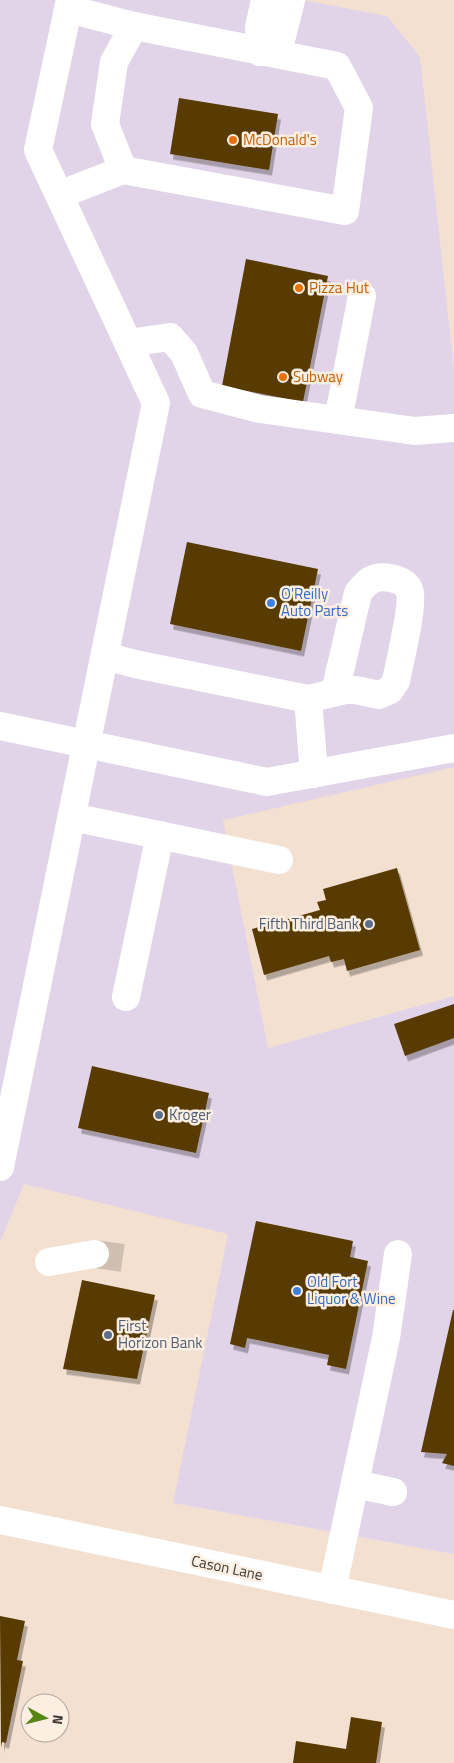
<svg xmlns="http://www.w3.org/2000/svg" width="454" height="1763" font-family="'Titillium Web',sans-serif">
<defs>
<filter id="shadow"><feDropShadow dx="3" dy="5.5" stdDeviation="0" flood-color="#0004"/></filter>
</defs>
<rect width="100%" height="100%" fill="#f3e0d1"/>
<!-- commercial -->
<path fill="#e2d4e8" d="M0 0H303L387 16 420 57 454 371V767L223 820 268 1048 454 996V1554L173 1503 228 1234 24 1184 1 1240H0Z"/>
<!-- building -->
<g fill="#583a04" filter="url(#shadow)">
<path d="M179 98 278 114 269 170 170 154Z"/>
<path d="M246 259 328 276 303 402 222 386Z"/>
<path d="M187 542 318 569 301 651 170 624Z"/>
<path d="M397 868 420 950 347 971 344 959 331 962 329 956 264 975 252 929 320 910 317 902 326 900 323 889Z"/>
<path d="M454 1004V1038L405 1056 394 1024Z"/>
<path d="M92 1066 209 1093 196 1153 78 1128Z"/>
<path d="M256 1221 353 1241 350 1257 368 1261 346 1369 327 1365 329 1355 247 1338 245 1348 230 1344Z"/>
<path d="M82 1280 155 1295 137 1379 63 1369Z"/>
<path d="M453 1310H454V1466L442 1463 447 1454 421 1452Z"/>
<path d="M0 1616 25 1621 17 1660 23 1661 6 1743 2 1742 1 1748Z"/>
<path d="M351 1717 382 1722 376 1763H293L296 1741 346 1749Z"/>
</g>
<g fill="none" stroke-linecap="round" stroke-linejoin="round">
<!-- minor-tunnel -->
<path stroke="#cfbfb1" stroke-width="28" stroke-dasharray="28 14" stroke-linecap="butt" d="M95 1254 123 1258"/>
<!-- minor -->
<g stroke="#fff" stroke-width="28">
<path d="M260 52 282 36 291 0"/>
<path d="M260 52 259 27 265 0"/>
<path d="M123 170 105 124 114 62 134 26"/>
<path d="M59 195 123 170 345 211 359 108 337 66 134 26 68 9"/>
<path d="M128 343 170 337 184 353 202 394 260 409 415 431 454 428"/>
<path d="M338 420 362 296"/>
<path d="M105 656 135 664 308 699 314 774"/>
<path d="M308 699 346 690H356L379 695 390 690 396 681C399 664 415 602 409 589 405 582 397 579 390 578 374 575 367 581 358 593L335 692"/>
<path d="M0 726 267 782 454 748"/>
<path d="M72 817 279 860"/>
<path d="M126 997 160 835"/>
<path d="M0 1167 156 403 38 150 70 0"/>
<path d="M49 1262 95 1254"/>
<path d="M355 1484 393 1492"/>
<path d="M0 1520 454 1615"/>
<path d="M332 1590 386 1338 398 1254"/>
</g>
</g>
<!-- markers -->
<g fill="#e8710a" stroke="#fdeee2" stroke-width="2">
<circle cx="233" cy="140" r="5"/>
<circle cx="299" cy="288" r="5"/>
<circle cx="283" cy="377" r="5"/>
</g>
<g fill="#3f7fe0" stroke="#fdeee2" stroke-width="2">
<circle cx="271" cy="603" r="5"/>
<circle cx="297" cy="1291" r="5"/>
</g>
<g fill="#5c6f8a" stroke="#fdeee2" stroke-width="2">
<circle cx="369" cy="924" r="5"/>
<circle cx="159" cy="1115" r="5"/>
<circle cx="108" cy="1335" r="5"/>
</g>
<g text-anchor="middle" stroke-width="5" stroke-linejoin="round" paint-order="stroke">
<!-- food labels -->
<g font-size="15" fill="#c56008" stroke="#fdeee2" text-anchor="start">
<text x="243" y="145">McDonald's</text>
<text x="309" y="293">Pizza Hut</text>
<text x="293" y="382">Subway</text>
</g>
<!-- shop labels -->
<g font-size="15" fill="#366cbe" stroke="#fdeee2" text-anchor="start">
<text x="281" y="599">O'Reilly<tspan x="281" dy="17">Auto Parts</tspan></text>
<text x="307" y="1287">Old Fort<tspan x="307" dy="17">Liquor &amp; Wine</tspan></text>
</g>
<!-- service labels -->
<g font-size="15" fill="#4e5e75" stroke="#fdeee2" text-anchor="start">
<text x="359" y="929" text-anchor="end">Fifth Third Bank</text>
<text x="169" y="1120">Kroger</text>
<text x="118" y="1331">First<tspan x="118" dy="17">Horizon Bank</tspan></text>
</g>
<!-- street labels -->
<g font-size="15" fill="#413933" stroke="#fdeee2">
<text transform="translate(227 1568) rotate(12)" y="5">Cason Lane</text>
</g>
</g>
<!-- north arrow -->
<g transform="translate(45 1718) rotate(97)"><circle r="24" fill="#fdeee2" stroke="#b2a69c"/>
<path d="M0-4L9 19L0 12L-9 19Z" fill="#568516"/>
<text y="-8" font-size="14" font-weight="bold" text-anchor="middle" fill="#413933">N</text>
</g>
</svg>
